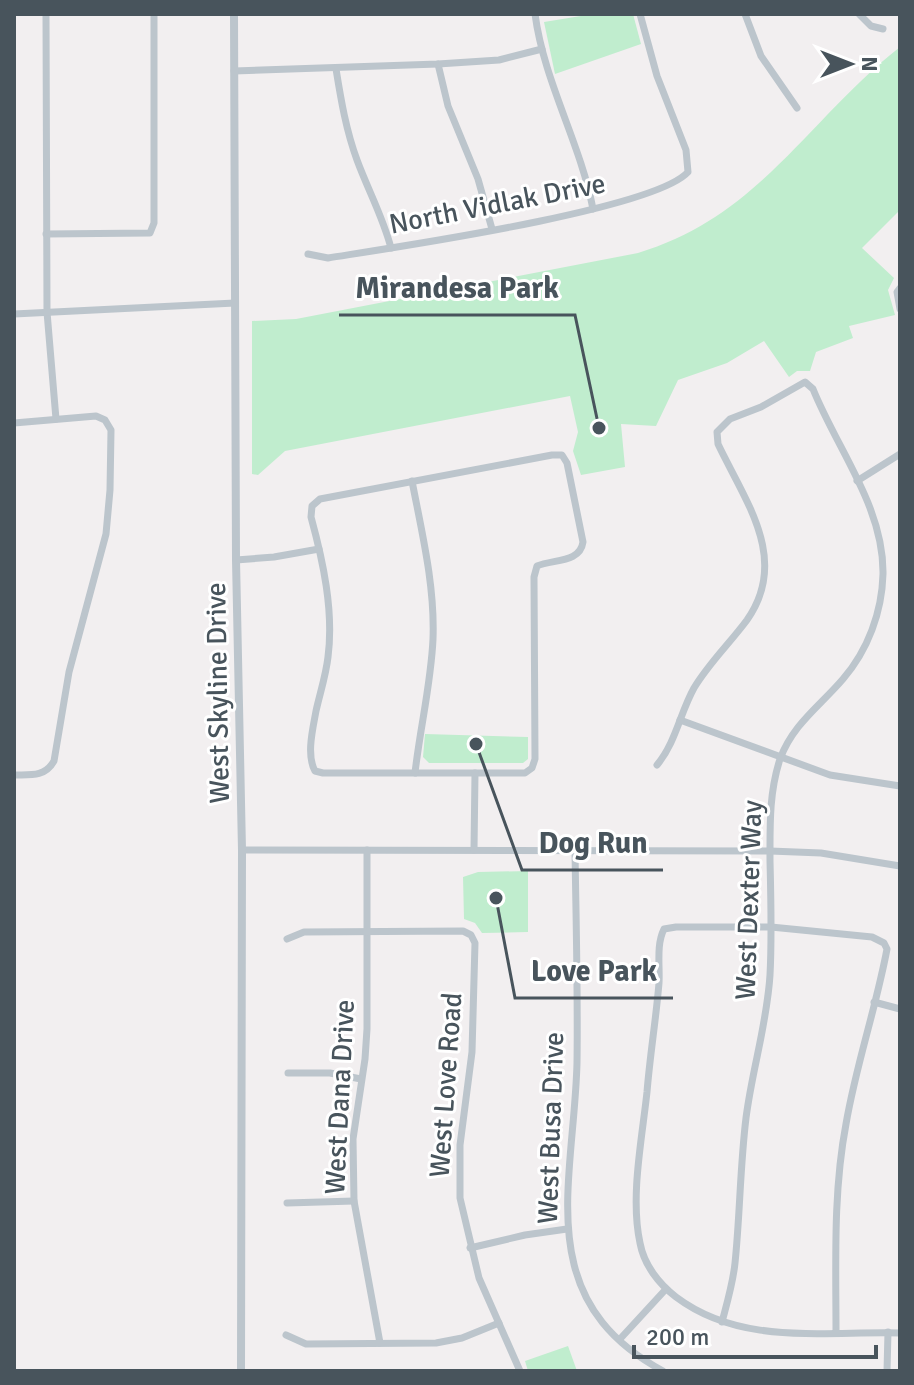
<svg xmlns="http://www.w3.org/2000/svg" width="914" height="1385" font-family="Signika,sans-serif">
<rect width="100%" height="100%" fill="#f2eff0"/>
<!-- green -->
<g fill="#c0edce">
<path d="M593 14H633L641 44 555 74 544 22Z"/>
<path d="M900 47V210L862 248 894 278 888 290 895 315 849 326 853 338 816 352 810 371H797L789 377 764 341 727 363 678 380 656 426 621 424 625 467 581 475 573 451 578 432 570 396 285 451 258 475 252 474V321L296 319 638 253C760 216 807 120 900 47Z"/>
<path d="M425 734 528 737V759L523 763H429L423 757Z"/>
<path d="M528 871V932L482 933 475 923 464 919 463 877 478 872Z"/>
<path d="M568 1346 577 1371H528L525 1361Z"/>
</g>
<g fill="none" stroke-linecap="round" stroke-linejoin="round">
<!-- minor -->
<g stroke="#bcc5cc" stroke-width="7">
<path d="M46 14 47 312 56 419"/>
<path d="M535 14C544 82 580 142 593 209"/>
<path d="M745 14 761 56 797 108"/>
<path d="M859 14 871 26 883 29"/>
<path d="M438 64 448 106 478 179 492 229"/>
<path d="M336 69C341 100 346 130 357 160 368 190 383 217 391 248"/>
<path d="M234 71 438 64 499 60 542 49"/>
<path d="M46 234 150 233 154 223V14"/>
<path d="M308 254 328 258C390 248 654 210 688 172L686 150 657 76 640 14"/>
<path d="M900 288 897 292 900 309"/>
<path d="M14 314 235 303"/>
<path d="M14 423 96 416 105 420 111 430 110 490 106 534 69 672 54 761C45 777 31 775 14 775"/>
<path d="M552 455H562L567 463 583 542C580 563 554 559 537 566L534 577 535 759 532 768 525 773H323L315 771C306 755 313 728 316 711 320 693 326 675 328 657 334 611 323 561 311 517L312 506 320 499Z"/>
<path d="M412 481C422 533 435 586 433 639 431 684 420 728 415 773"/>
<path d="M857 481 900 454"/>
<path d="M236 560 274 557 319 549"/>
<path d="M680 720 830 775 900 786"/>
<path d="M657 765C676 742 680 713 694 688 709 663 730 643 747 620 790 559 745 501 718 444L717 432 730 419 761 407 805 382 813 389C837 449 884 507 883 574 882 612 868 650 843 679 820 706 793 724 780 759 769 793 770 825 770 861 771 899 772 937 770 975 767 1024 752 1070 746 1118 740 1167 740 1215 735 1263 733 1283 727 1303 722 1322"/>
<path d="M242 850 770 851 821 853 900 866"/>
<path d="M367 850V1029L365 1059 353 1139 354 1201 380 1343"/>
<path d="M474 850 475 773"/>
<path d="M575 850C576 921 578 992 577 1063 574 1183 530 1299 663 1371"/>
<path d="M287 939 304 932 463 931 471 935 475 943 472 1052 460 1145V1198L479 1278 520 1371"/>
<path d="M874 1002 900 1009"/>
<path d="M288 1073H330L361 1079"/>
<path d="M287 1203 354 1201"/>
<path d="M470 1248 525 1235 567 1229"/>
<path d="M836 1333C836 1263 833 1192 846 1124 856 1065 876 1008 887 949L884 943 872 937 771 927H676L664 929C656 945 660 966 659 983 656 1019 650 1055 647 1092 642 1139 630 1197 640 1243 644 1265 659 1284 676 1297 741 1346 824 1331 900 1333"/>
<path d="M286 1335 306 1344 436 1343 462 1338 499 1323"/>
<path d="M620 1339 666 1289"/>
<path d="M887 1371 888 1332"/>
</g>
<!-- tertiary -->
<path stroke="#bcc5cc" stroke-width="8" d="M234 14 236 560 242 850 241 1371"/>
</g>
<g text-anchor="middle" stroke-width="6" stroke-linejoin="round" paint-order="stroke">
<!-- street labels -->
<g font-size="28" fill="#48545c" stroke="#fff">
<text transform="translate(497 203) rotate(-11)" y="10">North Vidlak Drive</text>
<text transform="translate(217 693) rotate(-91)" y="10">West Skyline Drive</text>
<text transform="translate(748 900) rotate(-88)" y="10">West Dexter Way</text>
<text transform="translate(445 1085) rotate(-86)" y="10">West Love Road</text>
<text transform="translate(339 1097) rotate(-87)" y="10">West Dana Drive</text>
<text transform="translate(550 1128) rotate(-88)" y="10">West Busa Drive</text>
</g>
</g>
<!-- callouts -->
<path fill="none" stroke="#48545c" stroke-width="3" d="M599 428L575 315H339M476 744L522 870H663M496 898L515 998H673"/>
<g fill="#48545c" stroke="#fff" stroke-width="3">
<circle cx="599" cy="428" r="8"/>
<circle cx="476" cy="744" r="8"/>
<circle cx="496" cy="898" r="8"/>
</g>
<g font-size="30" text-anchor="middle" font-weight="bold" fill="#48545c" stroke="#fff" stroke-width="6" stroke-linejoin="round" paint-order="stroke">
<text x="457" y="298">Mirandesa Park</text>
<text x="593" y="853">Dog Run</text>
<text x="594" y="981">Love Park</text>
</g>
<!-- border -->
<rect width="914" height="1385" fill="none" stroke="#48545c" stroke-width="32"/>
<!-- north arrow -->
<g transform="translate(850 64) rotate(90)" stroke="#ffffff" stroke-width="6" paint-order="stroke">
<path d="M0-6L14 30L0 20L-14 30Z" fill="#48545c"/>
<text y="-12" font-size="22" font-weight="bold" text-anchor="middle" fill="#48545c">N</text>
</g>
<!-- scale -->
<path d="M634 1345v12h242v-12" fill="none" stroke="#48545c" stroke-width="4"/>
<text x="646" y="1345" font-size="24" fill="#48545c" stroke="#ffffff" stroke-width="6" paint-order="stroke">200 m</text>
</svg>
